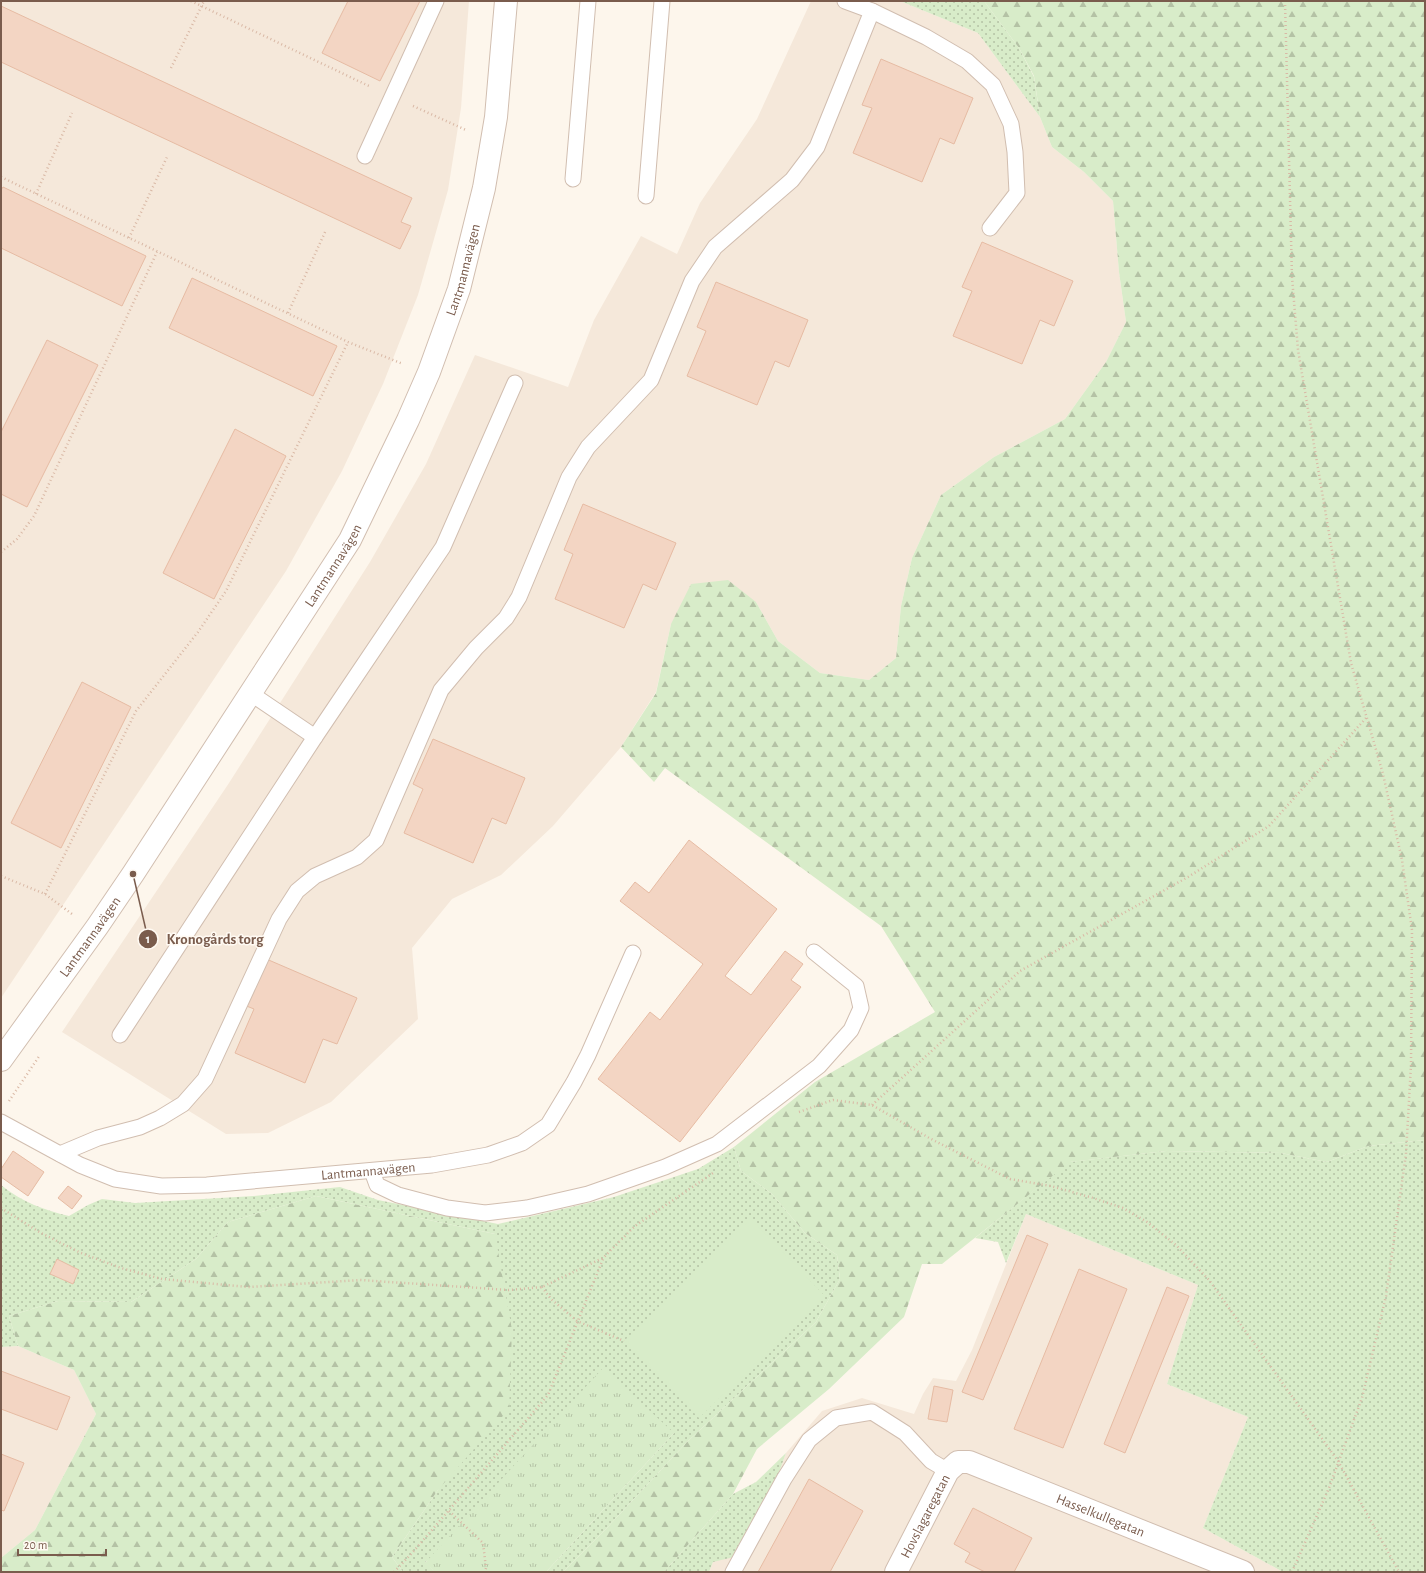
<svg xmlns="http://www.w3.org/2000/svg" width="1426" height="1573" font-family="'Alegreya Sans',sans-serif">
<defs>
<pattern id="grass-dots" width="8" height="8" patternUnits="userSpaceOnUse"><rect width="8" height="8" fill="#d8ecc9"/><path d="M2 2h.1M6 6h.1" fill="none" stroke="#b4c2a5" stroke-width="1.8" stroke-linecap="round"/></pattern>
<pattern id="forest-firs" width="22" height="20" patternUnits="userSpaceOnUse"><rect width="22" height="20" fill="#d8ecc9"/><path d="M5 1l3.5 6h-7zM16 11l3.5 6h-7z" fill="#b4c2a5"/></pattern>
<pattern id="park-tufts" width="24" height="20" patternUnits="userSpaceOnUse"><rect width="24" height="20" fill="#d8ecc9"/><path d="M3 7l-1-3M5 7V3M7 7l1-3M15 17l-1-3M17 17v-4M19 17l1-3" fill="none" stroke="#b4c2a5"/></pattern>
</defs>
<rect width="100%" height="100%" fill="#fdf6ec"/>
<!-- residential -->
<g fill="#f5e8da">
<path d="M1 1H469L461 108 448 190 418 295 383 384 342 471 286 571 1 998Z"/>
<path d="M811 1H900L978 33 1040 117 1052 147 1084 172 1113 201 1119 272 1126 322 1106 362 1065 419 994 457 941 495 912 558 901 606 896 658 869 680 820 673 778 641 756 602 671 624 656 692 621 747 553 826 501 875 452 899 412 948 418 1019 331 1102 268 1133 226 1134 62 1032 229 783 370 562 426 464 475 355 568 387 594 320 641 236 677 254 700 203 757 119Z"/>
<path d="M1026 1214 1198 1285 1167 1384 1248 1417 1203 1528 1283 1572H709L713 1562 777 1478 786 1453 822 1411 862 1398 914 1414 923 1394 933 1378 956 1381 972 1350Z"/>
<path d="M18 1346 74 1370 96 1414 35 1530 1 1558V1347Z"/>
</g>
<!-- grass -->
<g fill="url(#grass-dots)">
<path d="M900 1H984L1019 48 1034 77 1040 117 978 33Z"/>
<path d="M1425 1140V1572H1283L1203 1528 1248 1417 1167 1384 1198 1285 1026 1214 1006 1263 998 1242 975 1238 1069 1162 1166 1151 1281 1153 1327 1162 1368 1146Z"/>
<path d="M734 1147 741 1171 772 1194 805 1233 837 1255 840 1279 816 1322 687 1442 605 1530 563 1572H546L674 1433 425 1562 435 1572H403L392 1557 438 1490 495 1234 316 1196 228 1222 196 1259 131 1302 58 1301 9 1316 18 1346 1 1347V1185C22 1202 44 1210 69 1216L88 1205 102 1199 135 1203 254 1196 340 1187 378 1200 498 1224 614 1197 698 1169Z"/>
<path d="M786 1453 777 1478 734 1557 713 1562 709 1572H664L733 1494 756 1482Z"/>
</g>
<!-- forest -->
<g fill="url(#forest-firs)">
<path d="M984 1H1425V1140L1368 1146 1327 1162 1281 1153 1166 1151 1070 1162 942 1264H922L904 1317 829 1389 757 1449 733 1494 664 1572H563L605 1530 687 1442 816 1322 840 1279 837 1255 805 1233 772 1194 741 1171 734 1147 815 1082 935 1012 881 926 665 768 654 782 621 747 656 693 671 624 691 584 728 580 756 602 778 641 820 673 869 680 896 658 901 606 912 558 941 495 994 457 1065 419 1106 362 1126 322 1119 272 1113 201 1084 172 1052 147 1040 117 1034 76 1019 48Z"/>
<path d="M316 1196 495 1234 512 1330 509 1409 438 1490 392 1557 403 1572H1V1558L35 1530 96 1414 74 1370 18 1346 9 1316 58 1301 131 1302 196 1259 228 1222Z"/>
</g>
<!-- park -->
<path fill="url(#park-tufts)" d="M603 1368 674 1433 546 1572H435L425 1563Z"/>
<!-- pitch -->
<path fill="#d8ecc9" d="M751 1219 825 1296 699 1418 624 1341Z"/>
<!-- building -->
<g fill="#f3d5c3" stroke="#e6bba3">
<path d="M348 1H420L380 81 322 53Z"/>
<path d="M1 6 412 198 401 222 411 226 400 249 1 62Z"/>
<path d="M881 59 973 98 954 144 940 138 922 182 853 153 872 108 862 105Z"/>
<path d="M3 187 146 256 122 306 1 248V190Z"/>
<path d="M982 242 1073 281 1054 326 1040 320 1022 364 953 336 972 291 962 287Z"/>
<path d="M192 278 337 346 313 396 169 328Z"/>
<path d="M716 282 808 320 789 367 775 361 757 405 687 376 706 331 697 327Z"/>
<path d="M47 340 98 365 27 507 1 494V432Z"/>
<path d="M235 429 286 456 214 599 163 573Z"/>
<path d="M583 504 676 543 656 590 643 584 624 628 555 599 573 554 564 550Z"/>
<path d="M82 682 131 707 61 848 11 823Z"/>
<path d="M433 739 525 778 506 824 492 818 473 863 404 833 423 789 413 784Z"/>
<path d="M689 840 777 909 725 976 751 995 785 951 803 964 791 980 801 987 680 1142 598 1079 650 1012 660 1020 703 964 620 901 635 882 649 893Z"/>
<path d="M264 958 357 998 337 1044 323 1039 305 1083 235 1053 254 1009 244 1005Z"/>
<path d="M13 1151 44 1172 28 1196 1 1177V1169Z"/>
<path d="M68 1186 82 1196 72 1209 58 1198Z"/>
<path d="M1027 1235 1048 1244 983 1400 962 1392Z"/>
<path d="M57 1259 79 1270 73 1284 50 1274Z"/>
<path d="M1079 1269 1127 1289 1063 1448 1014 1429Z"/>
<path d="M1167 1287 1189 1296 1125 1453 1104 1444Z"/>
<path d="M1 1371 70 1397 57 1430 1 1409Z"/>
<path d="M934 1386 953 1390 947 1422 928 1419Z"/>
<path d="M1 1454 24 1463 4 1511 1 1510Z"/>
<path d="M809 1479 863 1511 830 1572H758Z"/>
<path d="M973 1508 1032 1538 1014 1572H985L965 1562 970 1553 954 1544Z"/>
</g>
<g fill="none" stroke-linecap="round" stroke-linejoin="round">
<defs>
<g id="service">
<path d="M845 1 872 11 926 37 967 61 993 85 1011 124 1015 152 1017 193 990 228"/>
<path d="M365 156 436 1"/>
<path d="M573 179 588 1"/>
<path d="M646 196 662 1"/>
<path d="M250 693 315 737"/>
<path d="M120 1035 315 737 443 547 515 383"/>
<path id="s1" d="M1 1122 80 1165 115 1179 161 1186 207 1185 432 1165 488 1155 522 1143 548 1125 574 1082 588 1055 633 953"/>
<path d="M60 1154 98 1138 140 1127 160 1118 183 1104 205 1079 279 919 297 891 315 876 357 857 376 840 441 690 476 648 506 618 519 597 569 477 588 447 651 380 692 281 715 247 792 180 817 147 872 11"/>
<path d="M372 1171 377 1185 398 1195 447 1208 485 1213 527 1208 588 1194 665 1167 717 1144 819 1066 851 1030 861 1008 856 986 814 952"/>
<path d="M733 1572 784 1479 809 1440 836 1418 872 1412 905 1433 931 1461 948 1471"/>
</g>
<g id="minor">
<path id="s2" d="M896 1572 948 1471 958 1462H969L1243 1572"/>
</g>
<g id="tertiary">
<path id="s3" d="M1 1060 97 927 133 874 350 540 408 420 429 372 459 289 484 188 496 117 506 1"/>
</g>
</defs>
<!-- service casing -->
<use href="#service" stroke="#d1beb0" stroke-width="17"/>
<!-- minor casing -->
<use href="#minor" stroke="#d1beb0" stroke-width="24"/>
<!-- tertiary casing -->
<use href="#tertiary" stroke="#d1beb0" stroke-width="24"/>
<!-- path -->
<g stroke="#d9b8a5" stroke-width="2.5" stroke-dasharray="1 3" stroke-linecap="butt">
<path d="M191 1 371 87"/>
<path d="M1285 1 1292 277 1298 350 1351 663 1383 774 1402 860 1412 930 1411 1065 1406 1154 1386 1296 1362 1398 1329 1488 1292 1572"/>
<path d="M171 68 204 1"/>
<path d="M413 106 466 130"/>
<path d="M1 177 348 342 403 364"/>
<path d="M36 194 72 113"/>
<path d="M129 238 167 157"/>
<path d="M288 313 326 230"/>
<path d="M1 552 17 539 34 516 157 252"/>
<path d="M1 876 45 894 72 914"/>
<path d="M45 894 136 711 198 632 226 591 348 342"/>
<path d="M9 1101 40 1055"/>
<path d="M872 1105 1020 971 1188 877 1269 826 1366 718"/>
<path d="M799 1112 833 1100 872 1105 931 1139 1010 1179 1051 1186 1093 1198 1123 1208 1147 1222 1176 1245 1209 1280 1338 1461 1399 1572"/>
<path d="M1 1208 41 1233 81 1253 121 1268 162 1279 248 1287 360 1280 509 1290 542 1287 603 1258 635 1226 713 1173"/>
<path d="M542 1287 551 1299 577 1321 624 1341"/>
<path d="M449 1511 483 1543 486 1568 485 1572"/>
<path d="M394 1572 413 1552 548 1395 603 1259"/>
</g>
<!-- service -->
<use href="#service" stroke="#fff" stroke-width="15"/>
<!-- minor -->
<use href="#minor" stroke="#fff" stroke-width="22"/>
<!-- tertiary -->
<use href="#tertiary" stroke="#fff" stroke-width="22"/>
</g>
<g text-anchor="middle" stroke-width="3" stroke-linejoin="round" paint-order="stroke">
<!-- street labels -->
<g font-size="14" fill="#7a5c4d" stroke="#fffaf3">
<text dy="5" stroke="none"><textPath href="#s3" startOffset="920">Lantmannavägen</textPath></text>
<text dy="5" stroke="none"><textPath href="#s3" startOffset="596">Lantmannavägen</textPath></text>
<text dy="5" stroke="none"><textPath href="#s3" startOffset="152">Lantmannavägen</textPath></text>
<text dy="5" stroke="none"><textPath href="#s1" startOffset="382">Lantmannavägen</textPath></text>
<text dy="5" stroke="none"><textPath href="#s2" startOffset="280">Hasselkullegatan</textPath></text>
<text dy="5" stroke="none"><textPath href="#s2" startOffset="63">Hovslagaregatan</textPath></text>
</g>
</g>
<!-- callouts -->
<path fill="none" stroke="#7a5c4d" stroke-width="1.5" d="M133 874L148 939"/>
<g fill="#7a5c4d" stroke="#fffaf3" stroke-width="1.5">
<circle cx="133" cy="874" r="4"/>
<circle cx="148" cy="939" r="10"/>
</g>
<g font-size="12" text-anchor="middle" font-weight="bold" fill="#fff">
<text x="148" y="943">1</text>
</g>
<g font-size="15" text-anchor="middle" font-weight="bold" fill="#7a5c4d" stroke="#fffaf3" stroke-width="3" stroke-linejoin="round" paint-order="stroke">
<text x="215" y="944">Kronogårds torg</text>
</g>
<!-- border -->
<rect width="1426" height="1573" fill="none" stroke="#7a5c4d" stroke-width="4"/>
<!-- scale -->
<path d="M18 1549v6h88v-6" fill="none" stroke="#7a5c4d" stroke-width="2"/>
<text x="24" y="1549" font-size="12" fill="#7a5c4d" stroke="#fffaf3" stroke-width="3" paint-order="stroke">20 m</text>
</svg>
